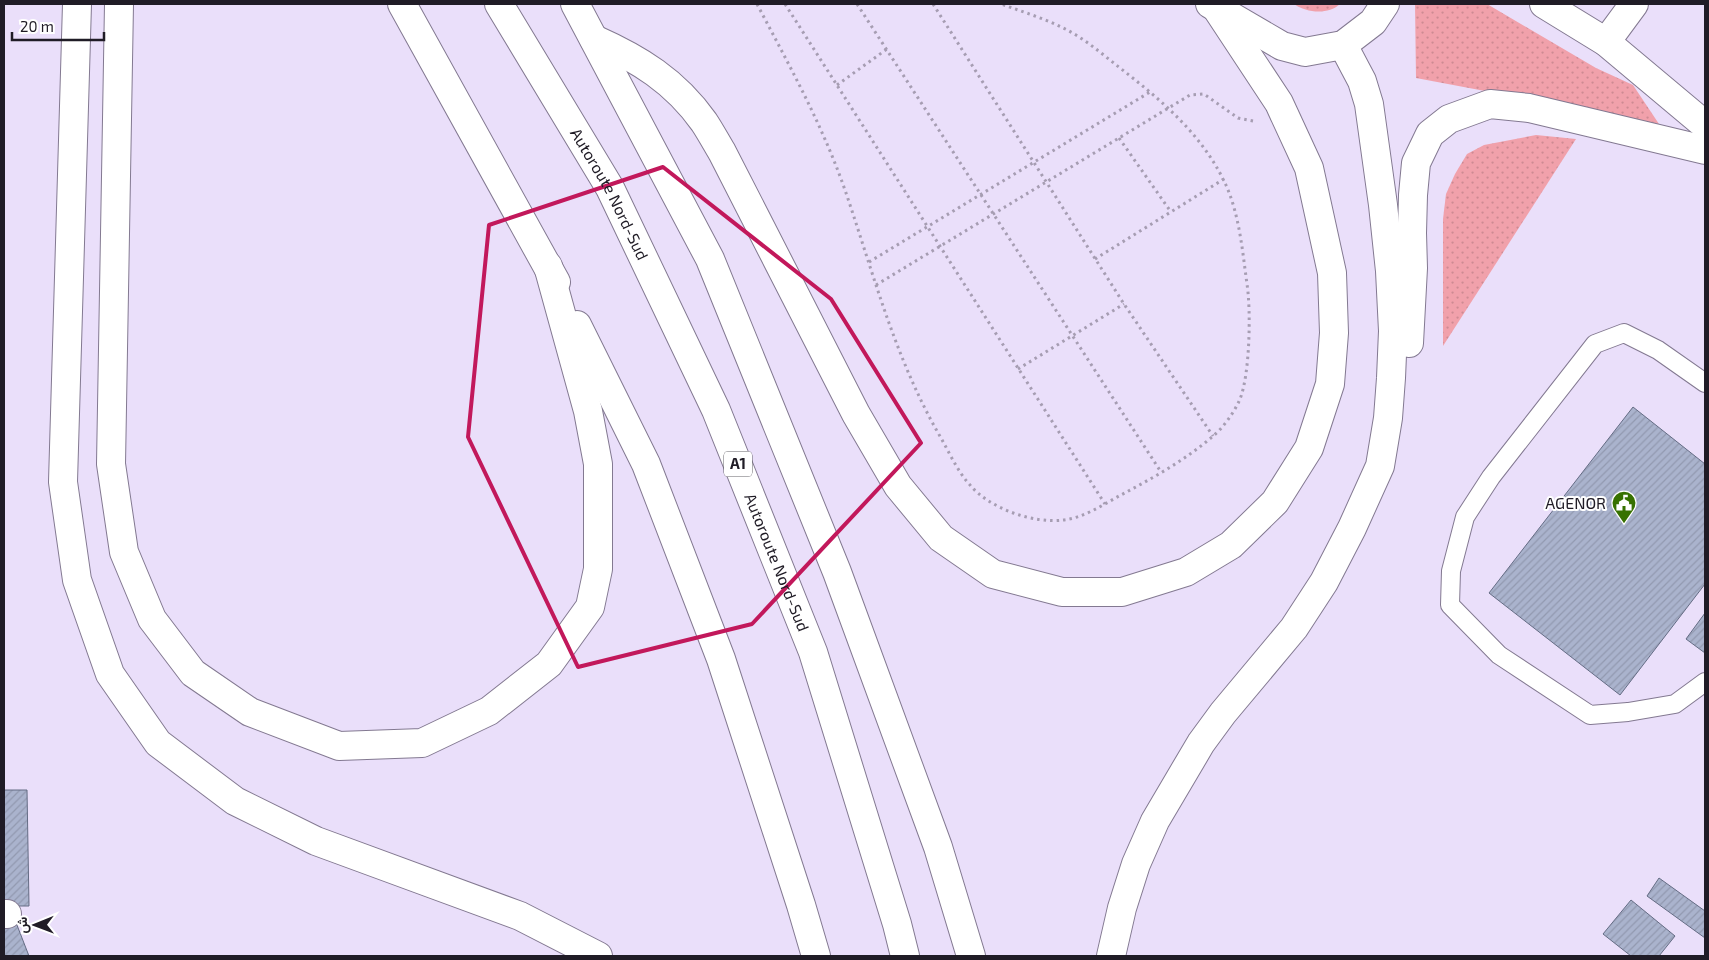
<svg xmlns="http://www.w3.org/2000/svg" width="1709" height="960" font-family="'Exo 2',Vazirmatn,sans-serif">
<defs>
<pattern id="grass-dots" width="8" height="8" patternUnits="userSpaceOnUse" patternTransform="scale(1.25)"><rect width="8" height="8" fill="#f1a1ab"/><path d="M2 2h.1M6 6h.1" fill="none" stroke="#ce8a93" stroke-width="1.8" stroke-linecap="round"/></pattern>
<pattern id="building-hatch" width="6" height="6" patternUnits="userSpaceOnUse" patternTransform="scale(1.25)"><rect width="6" height="6" fill="#aab3cd"/><path d="M-1 1l2-2M0 6l6-6M5 7l2-2" fill="none" stroke="#9299b0"/></pattern>
</defs>
<rect width="100%" height="100%" fill="#eadffa"/>
<!-- grass -->
<g fill="url(#grass-dots)">
<path d="M1294 4H1340C1328 15 1307 13 1294 4Z"/>
<path d="M1415 4H1487L1596 68 1633 85 1659 124 1416 78Z"/>
<path d="M1536 135 1576 139 1443 346V219L1446 194 1455 174 1467 154 1484 145Z"/>
</g>
<!-- building -->
<g fill="url(#building-hatch)" stroke="#646c84">
<path d="M1633 407 1705 464V584L1620 695 1489 593Z"/>
<path d="M1705 613V653L1686 639Z"/>
<path d="M4 790H27L29 906H4Z"/>
<path d="M1659 878 1705 911V938L1647 896Z"/>
<path d="M1631 900 1675 936 1659 956H1631L1603 934Z"/>
<path d="M15 920 29 956H4V924Z"/>
</g>
<g fill="none" stroke-linecap="round" stroke-linejoin="round">
<defs>
<path id="service" d="M1705 383 1658 350 1624 333 1595 344 1491 477 1465 517 1451 571 1450 605 1499 655 1590 715 1628 712 1675 704 1705 682"/>
<g id="minor">
<path d="M1606 42 1634 4"/>
<path d="M4 914H7"/>
</g>
<g id="secondary">
<path d="M1210 4 1282 46 1305 52 1343 45 1373 22 1385 4"/>
<path d="M1544 4 1606 42 1705 125"/>
<path d="M1409 343 1413 268 1412 233 1413 195 1416 163 1430 134 1449 119 1490 104 1529 108 1705 150"/>
<path d="M1111 956 1122 908 1136 864 1155 821 1201 743 1223 713 1294 628 1324 582 1352 528 1380 466 1388 418 1391 378 1393 331 1390 271 1383 205 1369 104 1362 81 1343 45"/>
</g>
<g id="motorway">
<path d="M77 4 63 482 77 580 110 674 158 743 235 801 316 841 520 916 598 956"/>
<path d="M119 4 111 464 124 552 152 619 193 673 250 712 339 746 422 743 489 711 549 664 590 607 598 569V464L588 411 548 266"/>
<path d="M402 4 556 282"/>
<path id="s1" d="M499 4 610 188 716 410 813 652 897 924 905 956"/>
<path d="M575 4 710 259 837 572 938 847 971 956"/>
<path d="M594 39C639 59 675 81 704 122 710 131 716 142 722 152L856 414 898 486 941 538 993 574 1062 592H1122L1186 572 1231 545 1275 502 1309 448 1330 384 1334 333 1332 273 1309 168 1279 103 1215 6"/>
<path d="M577 325 646 464 721 659 801 905 816 956"/>
</g>
</defs>
<!-- service casing -->
<use href="#service" stroke="#837991" stroke-width="20"/>
<!-- minor casing -->
<use href="#minor" stroke="#837991" stroke-width="30"/>
<!-- secondary casing -->
<use href="#secondary" stroke="#837991" stroke-width="30"/>
<!-- motorway casing -->
<use href="#motorway" stroke="#837991" stroke-width="30"/>
<!-- path -->
<g stroke="#a69db2" stroke-width="3" stroke-dasharray="2.5 4" stroke-linecap="butt">
<path d="M757 4C789 65 822 124 845 190 874 275 895 359 941 438 950 454 958 472 970 485 989 508 1033 524 1063 520 1083 518 1101 506 1119 496 1151 479 1184 461 1212 437 1223 428 1234 413 1240 399 1250 374 1251 310 1247 284 1242 248 1239 209 1222 177 1199 132 1160 99 1120 68 1106 57 1092 45 1076 35 1053 21 1026 13 1001 4"/>
<path d="M785 4 1105 504"/>
<path d="M857 4 1161 472"/>
<path d="M933 4 1124 304 1213 436"/>
<path d="M837 85 887 49"/>
<path d="M1119 138 1171 212"/>
<path d="M1095 259 1224 179"/>
<path d="M869 262 1150 92"/>
<path d="M876 285 1190 95 1204 94 1238 118 1253 121"/>
<path d="M1018 369 1124 304"/>
</g>
<!-- service -->
<use href="#service" stroke="#fff" stroke-width="18"/>
<!-- minor -->
<use href="#minor" stroke="#fff" stroke-width="28"/>
<!-- secondary -->
<use href="#secondary" stroke="#fff" stroke-width="28"/>
<!-- motorway -->
<use href="#motorway" stroke="#fff" stroke-width="28"/>
</g>
<!-- marked area -->
<path fill="none" stroke="#c2185b" stroke-width="4" stroke-linejoin="round" d="M663 167 831 299 921 443 752 624 578 667 468 437 489 225Z"/>
<!-- icons -->
<defs>
<symbol id="civic-pin" viewBox="-11 -11 22 30"><path d="M0 17L-7.5 6A9.5 9.5 0 1 1 7.5 6Z" fill="#377100" stroke="#fff"/><path d="M-.6-6.5H3V-4.5H.6V-3L4-1V1h2V6H-6V1h2V-1L-.6-3ZM-1.2 2.5V6h2.4V2.5Z" fill="#fff"/></symbol>
</defs>
<g fill-rule="evenodd">
<use href="#civic-pin" x="1610" y="489" width="28" height="38"/>
</g>
<g text-anchor="middle" stroke-width="4" stroke-linejoin="round" paint-order="stroke">
<!-- shield labels -->
<rect fill="#fff" stroke="#636067" stroke-width="1" x="724" y="451.5" width="28" height="25" rx="4"/>
<g font-size="15" font-weight="bold" fill="#201c26">
<text x="738" y="469">A1</text>
</g>
<!-- street labels -->
<g font-size="16" fill="#201c26" stroke="#fff">
<text dy="6" stroke="none"><textPath href="#s1" startOffset="220">Autoroute Nord-Sud</textPath></text>
<text dy="6" stroke="none"><textPath href="#s1" startOffset="625">Autoroute Nord-Sud</textPath></text>
</g>
<!-- poi labels -->
<g font-size="16" fill="#201c26" stroke="#fff" text-anchor="end">
<text x="1606" y="509">AGENOR</text>
</g>
</g>
<!-- border -->
<rect width="1709" height="960" fill="none" stroke="#201c26" stroke-width="10"/>
<!-- north arrow -->
<g transform="translate(35 925) rotate(269)" stroke="#ffffff" stroke-width="4" paint-order="stroke">
<path d="M0-4L9 19L0 12L-9 19Z" fill="#201c26"/>
<text y="-8" font-size="14" font-weight="bold" text-anchor="middle" fill="#201c26">ش</text>
</g>
<!-- scale -->
<path d="M12 32v8h92v-8" fill="none" stroke="#201c26" stroke-width="2.5"/>
<text x="20" y="32" font-size="15" fill="#201c26" stroke="#ffffff" stroke-width="4" paint-order="stroke">20 m</text>
</svg>
